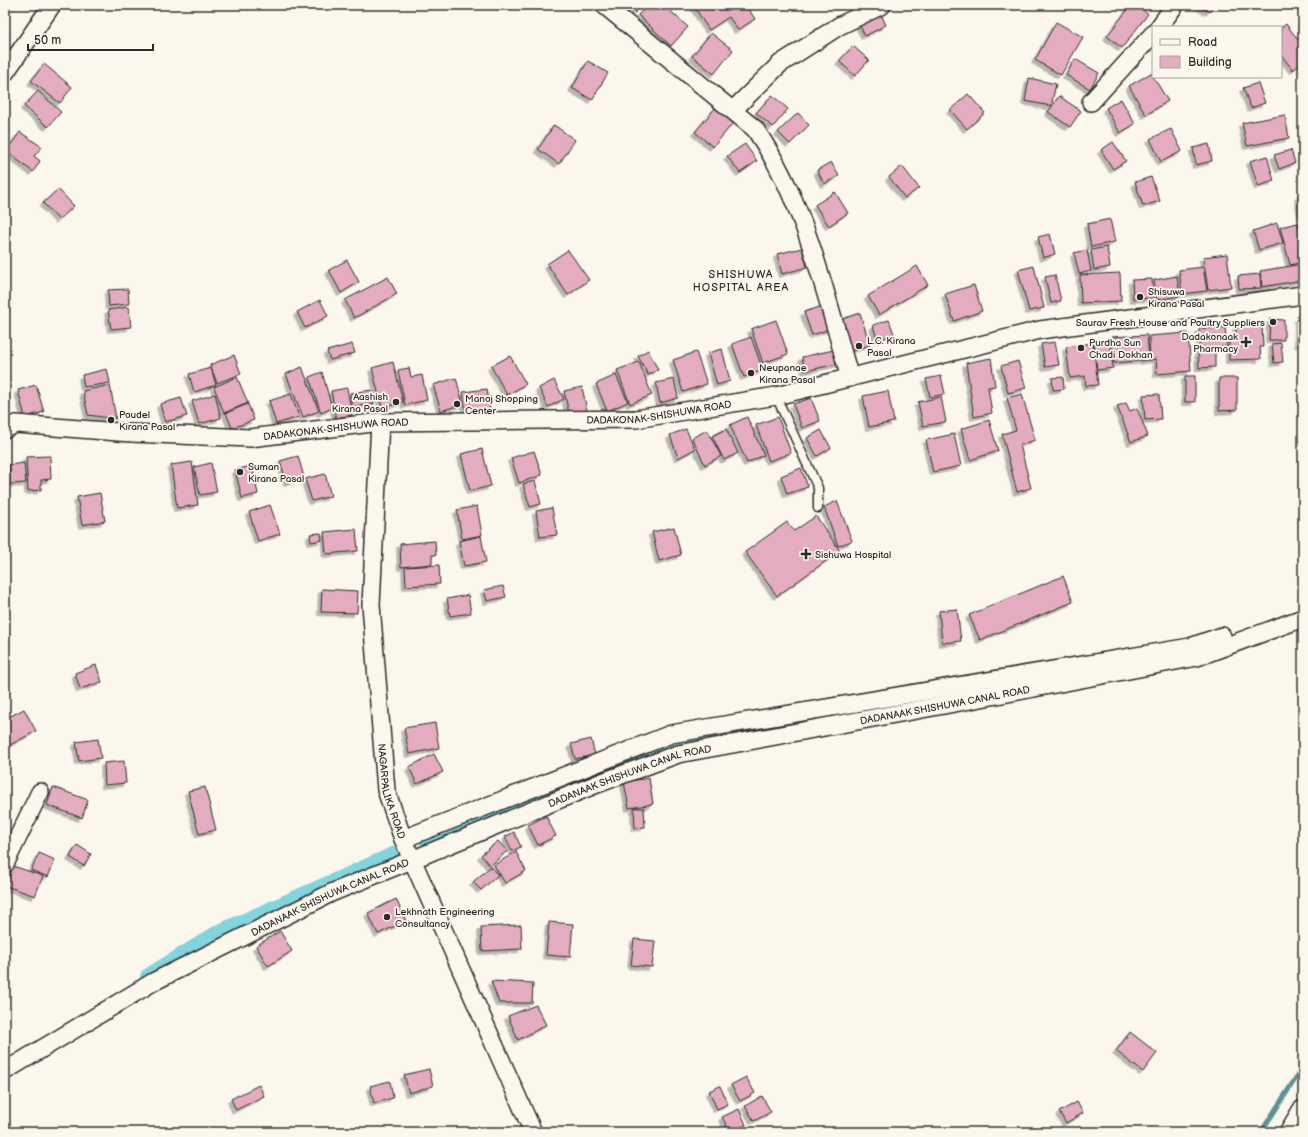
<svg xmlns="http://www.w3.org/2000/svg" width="1308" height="1137" font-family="'Balsamiq Sans',sans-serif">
<defs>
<filter id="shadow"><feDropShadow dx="-3.5" dy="3.5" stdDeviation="0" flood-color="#0004"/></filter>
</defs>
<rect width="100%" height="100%" fill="#fbf7ec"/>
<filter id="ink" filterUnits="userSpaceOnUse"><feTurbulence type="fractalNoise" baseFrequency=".025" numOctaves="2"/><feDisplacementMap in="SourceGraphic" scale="8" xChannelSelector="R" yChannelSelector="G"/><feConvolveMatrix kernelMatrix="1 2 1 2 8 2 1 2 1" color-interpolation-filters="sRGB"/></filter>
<g filter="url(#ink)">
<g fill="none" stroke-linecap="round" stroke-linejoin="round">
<!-- stream -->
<path stroke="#609096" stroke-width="5" d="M1261 1132 1303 1067"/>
<!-- canal -->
<g stroke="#83d4dd" stroke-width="18">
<path d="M429 842 667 747 713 739"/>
<path d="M149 977 220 933 398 854"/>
</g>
</g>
<!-- building -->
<g fill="#e4acc0" stroke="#2b2b2b" filter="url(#shadow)">
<path d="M626 5H640L635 13Z"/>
<path d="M648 5H664L688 27 671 46 638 15Z"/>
<path d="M693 5H746L755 19 738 30 729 17 709 30Z"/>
<path d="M1131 5H1137L1148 14 1122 48 1107 36Z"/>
<path d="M1196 5H1213L1210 12Z"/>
<path d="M880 12 886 25 865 36 859 24Z"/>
<path d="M1056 22 1083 37 1061 75 1035 60Z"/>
<path d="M1286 24 1303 46V62L1293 70 1281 55V28Z"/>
<path d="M711 33 733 50 714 74 692 56Z"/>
<path d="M853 46 869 60 855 76 839 61Z"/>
<path d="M1075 59 1099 73 1090 89 1066 75Z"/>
<path d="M588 61 608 73 592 100 572 88Z"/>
<path d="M44 64 72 87 60 103 31 81Z"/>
<path d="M1151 73 1168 101 1146 115 1129 86Z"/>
<path d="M1029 78 1056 84 1051 106 1025 101Z"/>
<path d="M1258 83 1265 103 1251 108 1243 88Z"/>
<path d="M38 91 61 112 48 127 24 106Z"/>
<path d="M968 94 985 113 967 129 950 110Z"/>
<path d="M772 95 788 109 773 127 756 113Z"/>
<path d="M1059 96 1081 111 1070 127 1048 112Z"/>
<path d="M1121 99 1135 124 1120 133 1106 108Z"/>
<path d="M716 107 734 122 713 147 695 132Z"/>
<path d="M798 113 809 125 790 144 778 132Z"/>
<path d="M1285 115 1289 138 1247 146 1242 123Z"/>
<path d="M554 125 575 140 559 164 538 149Z"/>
<path d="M1171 129 1182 151 1161 162 1150 139Z"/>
<path d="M20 132 42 147 34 156 40 161 33 172 6 151Z"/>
<path d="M1113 142 1126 161 1113 169 1101 150Z"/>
<path d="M745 144 757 161 740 173 727 156Z"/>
<path d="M1209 144 1212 161 1196 165 1193 148Z"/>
<path d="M1291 150 1295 163 1279 169 1274 155Z"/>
<path d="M1267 156 1274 181 1258 186 1250 161Z"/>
<path d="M831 162 839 176 824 184 817 170Z"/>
<path d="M902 166 919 188 905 198 889 177Z"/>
<path d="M1151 177 1160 201 1143 206 1135 182Z"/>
<path d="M58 189 74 206 59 220 43 203Z"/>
<path d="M835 192 848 213 829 226 815 205Z"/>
<path d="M1303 194V214H1301L1298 195Z"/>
<path d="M1110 219 1115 242 1091 247 1087 224Z"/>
<path d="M1277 223 1283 243 1259 250 1253 231Z"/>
<path d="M1298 223 1303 242V262L1290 265 1280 227Z"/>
<path d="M1050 234 1055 254 1043 258 1038 237Z"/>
<path d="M1107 247 1110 267 1094 270 1091 250Z"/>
<path d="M802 248 807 267 782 274 777 254Z"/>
<path d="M568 250 589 280 568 295 547 264Z"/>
<path d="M1087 250 1091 271 1079 274 1074 253Z"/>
<path d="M1227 254 1231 287 1208 290 1203 257Z"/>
<path d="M347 260 359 282 341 293 329 270Z"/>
<path d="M1303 264V280L1262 287 1260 271Z"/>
<path d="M917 266 928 285 879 315 868 296Z"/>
<path d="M1034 266 1044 308 1029 311 1018 270Z"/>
<path d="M1203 267 1207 291 1182 294 1179 270Z"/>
<path d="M1120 273 1121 301 1081 303 1080 275Z"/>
<path d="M1260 274 1261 288 1239 289 1238 276Z"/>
<path d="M1055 275 1061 301 1051 303 1045 277Z"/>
<path d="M1177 276 1180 296 1157 300 1154 280Z"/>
<path d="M388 277 397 294 354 318 345 300Z"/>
<path d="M1152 279 1154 298 1133 299 1132 280Z"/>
<path d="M974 285 982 311 954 321 945 294Z"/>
<path d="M128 289 129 304 109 306 108 290Z"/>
<path d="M320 300 328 316 305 328 297 312Z"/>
<path d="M826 305 833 328 812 335 804 312Z"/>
<path d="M129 307 131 327 111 329 108 310Z"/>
<path d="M860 313 870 345 851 351 842 319Z"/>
<path d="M1303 317V343L1298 344V318Z"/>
<path d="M1270 319 1284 320V340H1269Z"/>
<path d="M776 320 788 354 763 363 751 329Z"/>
<path d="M889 320 894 334 877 340 873 325Z"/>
<path d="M1262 325 1263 347H1260L1261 359 1229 360V337H1236V326Z"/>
<path d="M1225 327 1227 347 1200 348 1199 329Z"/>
<path d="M1188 333 1191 371 1157 374 1156 359 1150 360 1149 336Z"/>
<path d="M1147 335 1149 360 1114 363 1111 337Z"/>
<path d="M751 337 763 370 744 377 732 344Z"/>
<path d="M1110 341 1113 368 1097 370 1094 343Z"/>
<path d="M1055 342 1059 365 1045 367 1041 344Z"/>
<path d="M1093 343 1098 385 1086 386 1085 376 1070 378 1066 347Z"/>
<path d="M1281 343 1283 362 1274 363 1272 344Z"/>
<path d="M352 344 355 353 330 360 327 351Z"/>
<path d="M722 349 730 381 717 385 708 353Z"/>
<path d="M838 349 841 363 805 371 802 357Z"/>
<path d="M648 350 658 370 648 375 638 356Z"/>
<path d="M1198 350H1215V367L1199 368Z"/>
<path d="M696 352 707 384 683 392 673 360Z"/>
<path d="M234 355 241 374 217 383 210 365Z"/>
<path d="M510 356 526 384 507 395 491 366Z"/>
<path d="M991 358 995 386 988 387 992 413 974 417 966 363Z"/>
<path d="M1018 361 1026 388 1008 393 1001 366Z"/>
<path d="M393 362 403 402 382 408 372 368Z"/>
<path d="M639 362 652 395 630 404 617 370Z"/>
<path d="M302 367 319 411 303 417 286 374Z"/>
<path d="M211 368 216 385 194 392 189 374Z"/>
<path d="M409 368 411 377 422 375 427 400 405 405 398 370Z"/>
<path d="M107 369 110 383 84 387 82 375Z"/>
<path d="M322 372 332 408 321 413 309 377Z"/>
<path d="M616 375 628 402 607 411 596 384Z"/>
<path d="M941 376 945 394 930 397 926 379Z"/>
<rect x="1185" y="376" width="10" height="26"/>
<path d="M237 377 248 403 224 413 214 387Z"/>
<path d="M1063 377 1064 389 1053 390 1052 378Z"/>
<path d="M456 378 463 404 441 411 433 385Z"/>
<path d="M1219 378H1237V410L1219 411Z"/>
<path d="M674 379 678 398 660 403 656 383Z"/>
<path d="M554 380 564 399 548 407 539 388Z"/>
<path d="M36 385 44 412 25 417 18 390Z"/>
<path d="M110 385 116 419 88 415 83 391Z"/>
<path d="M582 387 588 415 570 418 564 391Z"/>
<path d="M347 388 352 415 336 418 331 391Z"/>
<path d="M487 389 490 411 466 414 463 392Z"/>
<path d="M372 390 374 404 352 407 350 393Z"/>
<path d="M888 391 894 422 869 427 863 396Z"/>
<path d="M215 394 221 418 199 424 192 401Z"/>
<path d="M291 394 299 417 276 424 269 401Z"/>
<path d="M1022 394 1035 440 1020 445 1031 488 1017 492 1002 434 1016 430 1007 398Z"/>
<path d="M1159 394 1161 419 1145 420 1143 395Z"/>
<path d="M941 397 946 422 923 426 918 402Z"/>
<path d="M181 398 187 416 165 422 160 404Z"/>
<path d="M811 398 820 421 802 428 793 404Z"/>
<path d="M1126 403 1130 411 1137 408 1148 436 1131 442 1117 406Z"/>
<path d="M248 404 254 420 232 428 226 413Z"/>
<path d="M747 417 764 455 747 463 730 425Z"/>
<path d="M778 417 791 453 769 461 756 425Z"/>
<path d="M989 420 998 451 970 460 961 429Z"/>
<path d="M686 429 695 449 678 458 670 435Z"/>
<path d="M726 429 738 453 724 460 712 436Z"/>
<path d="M707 430 721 456 705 465 692 438Z"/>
<path d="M821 430 831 448 817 456 807 438Z"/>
<path d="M954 434 961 466 933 472 926 440Z"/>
<path d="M482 449 491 486 470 491 461 454Z"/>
<path d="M534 451 542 475 519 483 511 458Z"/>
<path d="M50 456 51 479 41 480V490L28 491 26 457Z"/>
<path d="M298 456 304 477 287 483 280 461Z"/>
<path d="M192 462 198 505 177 508 171 465Z"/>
<path d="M24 463 26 483 10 484 9 465Z"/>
<path d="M211 463 217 492 200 495 194 467Z"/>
<path d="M252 466 258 494 242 498 235 470Z"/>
<path d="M801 468 808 487 787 494 781 476Z"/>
<path d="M5 469 8 501 5 502Z"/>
<path d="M325 474 331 496 312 501 305 479Z"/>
<path d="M535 481 541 504 530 507 523 484Z"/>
<path d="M100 493 105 521 82 525 77 497Z"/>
<path d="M837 501 852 541 838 546 824 507Z"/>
<path d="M270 505 280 534 258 541 249 512Z"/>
<path d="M477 506 482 535 462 539 457 510Z"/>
<path d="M552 508 557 535 540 537 536 511Z"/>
<path d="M816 516 840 551 777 596 745 552 787 522 794 531Z"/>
<path d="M674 527 681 555 659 561 652 532Z"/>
<path d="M356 529 358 551 326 554 324 532Z"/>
<path d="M321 533 322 540 311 542 310 534Z"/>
<path d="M481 536 486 562 464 566 459 541Z"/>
<path d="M435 541 436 555H432V564L401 567 400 544Z"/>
<path d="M439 565 440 584 406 586 405 567Z"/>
<path d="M1063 576 1073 602 980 640 969 615Z"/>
<path d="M503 586 506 597 487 601 484 590Z"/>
<path d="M322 589 358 591 357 613 321 612Z"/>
<path d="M468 595 471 613 450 616 447 599Z"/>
<path d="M957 609 961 641 942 643 939 611Z"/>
<path d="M96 665 102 682 80 689 75 673Z"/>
<path d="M24 709 36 731 10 745 5 735V719Z"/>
<path d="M435 723 439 748 409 754 404 728Z"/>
<path d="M98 739 101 758 79 761 76 742Z"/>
<path d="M591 739 595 755 575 759 571 744Z"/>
<path d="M434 754 443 772 417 784 409 767Z"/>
<path d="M124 761 126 783 105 785 104 763Z"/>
<path d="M649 778 653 804 629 808 624 782Z"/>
<path d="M53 787 88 800 82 818 47 805Z"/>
<path d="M205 787 216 830 199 834 188 791Z"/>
<path d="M634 808H644L645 827 635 828Z"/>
<path d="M546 816 556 836 538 845 528 825Z"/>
<path d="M514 832 521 847 512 851 505 837Z"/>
<path d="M498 841 507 851 490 866 481 855Z"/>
<path d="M77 845 91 854 84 866 70 857Z"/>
<path d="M516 852 526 871 505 883 494 865Z"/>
<path d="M39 853 55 860 48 877 31 870Z"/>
<path d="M13 866 43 876 35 896 6 886Z"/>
<path d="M490 867 498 875 481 890 473 882Z"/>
<path d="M396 899 406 921 378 934 368 913Z"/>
<path d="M549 922 573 924 570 957 546 955Z"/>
<path d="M521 925 522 949 482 951 481 927Z"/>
<path d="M280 931 292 951 268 966 256 946Z"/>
<path d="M634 939 655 941 652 967 631 965Z"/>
<path d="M491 981 533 983 532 1003H499Z"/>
<path d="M536 1005 546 1025 518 1040 508 1016Z"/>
<path d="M1130 1032 1157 1053 1143 1072 1116 1051Z"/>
<path d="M429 1069 433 1086 409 1093 404 1075Z"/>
<path d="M746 1077 755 1093 740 1101 731 1085Z"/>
<path d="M390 1081 393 1098 374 1103 370 1086Z"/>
<path d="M259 1085 264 1096 236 1110 231 1099Z"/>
<path d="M720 1086 728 1104 717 1109 709 1091Z"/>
<path d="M762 1096 771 1112 754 1121 745 1106Z"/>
<path d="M1077 1102 1083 1113 1066 1123 1059 1112Z"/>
<path d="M739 1109 746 1125 730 1132 722 1117Z"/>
</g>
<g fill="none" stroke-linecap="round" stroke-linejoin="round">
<defs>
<path id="service" d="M776 396 818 488V508"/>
<g id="minor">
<path d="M604 5 755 129C806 203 825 293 850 378"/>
<path d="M1159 27 1175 5"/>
<path d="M5 73 52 5"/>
<path d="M1091 102 1153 34"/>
<path d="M733 110 780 64 839 26 882 5"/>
<path id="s1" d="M380 422 371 605 386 790 403 839 533 1132"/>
<path id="s2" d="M5 429 16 424 131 433 250 438 380 422 636 419 776 396 1040 330 1303 295"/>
<path d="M403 839 671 734 1190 647 1222 636"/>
<path d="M5 864 40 792"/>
<path id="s3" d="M5 1071 153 982 331 893 597 784 678 754 944 705 1197 657 1303 618"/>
</g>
<path id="secondary" d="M1291 1132 1303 1112"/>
</defs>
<!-- service casing -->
<use href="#service" stroke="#2b2b2b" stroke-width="11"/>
<!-- minor casing -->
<use href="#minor" stroke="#2b2b2b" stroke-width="20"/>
<!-- secondary casing -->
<use href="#secondary" stroke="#2b2b2b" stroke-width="25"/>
<!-- service -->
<use href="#service" stroke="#fbf7ec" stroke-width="8"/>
<!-- minor -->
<use href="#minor" stroke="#fbf7ec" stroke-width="17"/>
<!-- secondary -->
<use href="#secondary" stroke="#fbf7ec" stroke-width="22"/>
</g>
</g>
<!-- markers -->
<g fill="#2b2b2b" stroke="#fbf7ec" stroke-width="1.5">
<circle cx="1140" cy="297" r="4"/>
<circle cx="1273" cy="322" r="4"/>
<path d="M1244 336h4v4h4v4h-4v4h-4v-4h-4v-4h4z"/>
<circle cx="859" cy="346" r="4"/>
<circle cx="1081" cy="348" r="4"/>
<circle cx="751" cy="373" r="4"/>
<circle cx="396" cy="402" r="4"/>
<circle cx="457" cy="404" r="4"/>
<circle cx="111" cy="420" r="4"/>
<circle cx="240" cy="472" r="4"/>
<path d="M804 548h4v4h4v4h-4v4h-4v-4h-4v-4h4z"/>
<circle cx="387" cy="917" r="4"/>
</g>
<g text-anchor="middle" stroke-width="3.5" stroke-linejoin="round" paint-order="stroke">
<!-- poi labels -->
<g font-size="10" fill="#2b2b2b" stroke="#fbf7ec" text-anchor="start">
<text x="1148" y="295">Shisuwa<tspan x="1148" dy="12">Kirana Pasal</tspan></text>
<text x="1265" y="326" text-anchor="end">Saurav Fresh House and Poultry Suppliers</text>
<text x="1238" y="340" text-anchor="end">Dadakonaak<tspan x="1238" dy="12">Pharmacy</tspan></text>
<text x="867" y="344">L.C. Kirana<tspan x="867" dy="12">Pasal</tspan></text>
<text x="1089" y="346">Purdha Sun<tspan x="1089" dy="12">Chadi Dokhan</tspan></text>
<text x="759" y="371">Neupanae<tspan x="759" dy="12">Kirana Pasal</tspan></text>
<text x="388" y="400" text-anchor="end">Aashish<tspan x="388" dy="12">Kirana Pasal</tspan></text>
<text x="465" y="402">Manoj Shopping<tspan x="465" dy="12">Center</tspan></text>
<text x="119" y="418">Poudel<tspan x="119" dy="12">Kirana Pasal</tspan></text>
<text x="248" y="470">Suman<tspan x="248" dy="12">Kirana Pasal</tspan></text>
<text x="815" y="558">Sishuwa Hospital</text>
<text x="395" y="915">Lekhnath Engineering<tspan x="395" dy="12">Consultancy</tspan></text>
</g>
<!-- street labels -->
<g font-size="10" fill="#2b2b2b" stroke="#fbf7ec">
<text dy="4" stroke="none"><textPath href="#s2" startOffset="657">DADAKONAK-SHISHUWA ROAD</textPath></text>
<text dy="4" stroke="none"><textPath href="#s2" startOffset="333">DADAKONAK-SHISHUWA ROAD</textPath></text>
<text dy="4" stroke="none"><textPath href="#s3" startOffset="1017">DADANAAK SHISHUWA CANAL ROAD</textPath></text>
<text dy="4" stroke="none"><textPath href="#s3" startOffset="693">DADANAAK SHISHUWA CANAL ROAD</textPath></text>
<text dy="4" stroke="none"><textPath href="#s1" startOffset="371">NAGARPALIKA ROAD</textPath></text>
<text dy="4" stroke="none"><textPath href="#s3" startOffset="369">DADANAAK SHISHUWA CANAL ROAD</textPath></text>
</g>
<!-- neighbourhood labels -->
<g font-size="11" letter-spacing="1" fill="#2b2b2b" stroke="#fbf7ec">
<text x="741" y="278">SHISHUWA<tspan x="741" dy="13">HOSPITAL AREA</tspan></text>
</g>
</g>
<!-- margin -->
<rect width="1308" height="1137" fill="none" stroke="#fbf7ec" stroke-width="20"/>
<rect x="10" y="10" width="1288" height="1117" fill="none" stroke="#2b2b2b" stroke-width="1.5" filter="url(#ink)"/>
<!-- legend -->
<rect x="1152" y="26" width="130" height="52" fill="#fbf7ec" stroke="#a8a59f"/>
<rect x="1160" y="39" width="20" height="6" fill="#fbf7ec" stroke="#a8a59f"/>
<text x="1188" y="46" font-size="12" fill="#2b2b2b">Road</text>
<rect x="1160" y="56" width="20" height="12" fill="#e4acc0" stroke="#a8a59f"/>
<text x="1188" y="66" font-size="12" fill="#2b2b2b">Building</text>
<!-- scale -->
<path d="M28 44v6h125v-6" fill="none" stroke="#2b2b2b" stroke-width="2"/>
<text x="34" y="44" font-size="12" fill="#2b2b2b" stroke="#fbf7ec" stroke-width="3" paint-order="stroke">50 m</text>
</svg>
